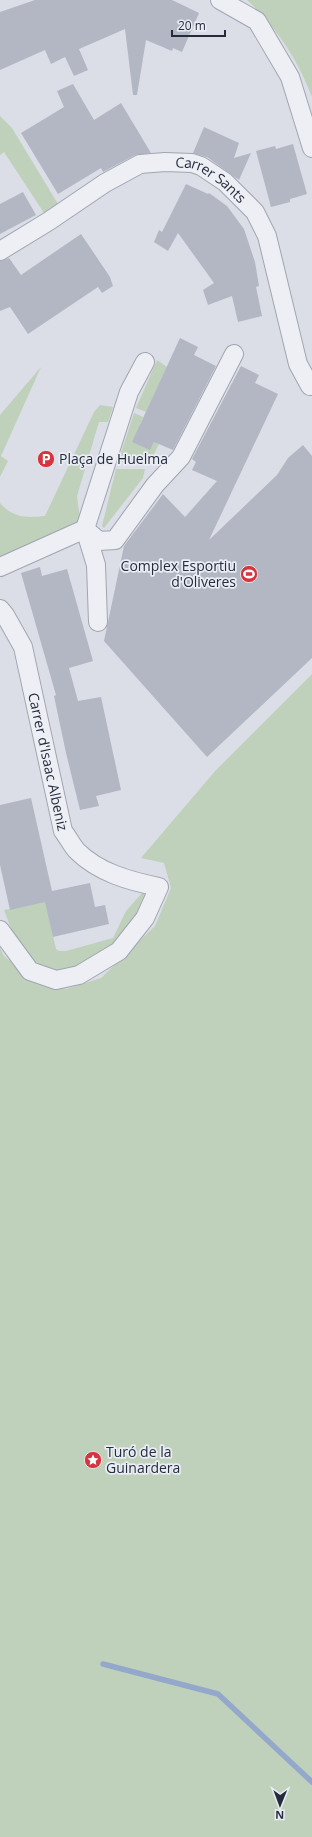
<svg xmlns="http://www.w3.org/2000/svg" width="312" height="1837" font-family="'Open Sans',sans-serif">
<rect width="100%" height="100%" fill="#dbdee6"/>
<!-- green -->
<g fill="#bfd1bb">
<path d="M247 0H312V97C298 60 277 28 247 0Z"/>
<path d="M0 116 12 128 58 204 44 213 4 152 0 155Z"/>
<path d="M157 360 167 367 146 412 136 408Z"/>
<path d="M41 367 1 456 8 461 0 477V415Z"/>
<path d="M100 405 113 407 108 422H99L77 496 80 519 77 524 0 558V503C13 518 26 518 45 516L94 412Z"/>
<path d="M134 413 143 417 134 441 149 449 155 441 159 444 150 462H118Z"/>
<path d="M116 469H145L143 478 104 528 102 526Z"/>
<path d="M312 674V1837H0V948L4 956 26 974 66 989 101 978 155 926 171 888 164 863 141 858 216 770Z"/>
<path d="M51 891 49 918 56 949 59 951H66L113 938 126 911 143 892 147 893 131 930 97 959 57 974 35 966 13 934 4 910 29 905Z"/>
</g>
<g fill="none" stroke-linecap="round" stroke-linejoin="round">
<!-- stream -->
<path stroke="#93a8ca" stroke-width="5.5" d="M103 1664 218 1694 312 1782"/>
</g>
<!-- building -->
<g fill="#b2b7c3">
<path d="M35 0H172L199 13 182 52 173 48 172 51 146 40 137 95H133L125 29 79 49 88 70 74 76 65 57 51 64 45 50 0 70V12Z"/>
<path d="M73 84 94 120 121 103 151 153 135 155 103 172 101 168 58 194 21 133 64 107 57 91Z"/>
<path d="M204 127 239 143 234 158 251 153 239 180 207 157 193 153Z"/>
<path d="M293 144 307 194 290 199V202L271 207 256 151 275 146 276 149Z"/>
<path d="M186 184 208 194 209 193 227 206 244 229 255 262 259 286 256 287 262 316 238 322 232 296 208 305 203 290 214 283 178 233 168 251 154 242 159 230 162 232Z"/>
<path d="M23 192 36 215 0 234V204Z"/>
<path d="M81 234 110 277 113 286 102 293 98 287 28 334 10 307 0 311V261L9 258 21 275Z"/>
<path d="M180 338 198 347 194 355 216 366 173 450 154 442 150 450 132 442Z"/>
<path d="M241 366 259 375 255 383 278 394 209 540 277 475 288 458 303 445 312 456V658L207 757 104 641 124 546 163 494 185 517 217 481 192 470 196 462 192 459Z"/>
<path d="M40 567 42 576 67 569 93 661 69 668 78 701 101 697 121 790 96 796 99 806 80 810 66 753 54 696 56 695 21 573Z"/>
<path d="M31 798 52 891 90 883 95 907 105 905 109 924 53 937 45 902 10 910 0 865V805Z"/>
</g>
<g fill="none" stroke-linecap="round" stroke-linejoin="round">
<defs>
<g id="minor">
<path d="M220 0 257 21 290 77 312 148"/>
<path id="s1" d="M0 251 49 221 105 183 140 164 165 162 192 163 201 166 225 182 255 212 267 236 298 364 310 386"/>
<path d="M85 529 99 541 115 540 155 485 181 457 234 354"/>
<path d="M0 567 85 529"/>
<path id="s2" d="M0 609 5 615 23 647 63 831C68 837 72 846 77 851 99 873 130 881 159 887L145 918 119 951 79 975 56 980 30 971 0 930"/>
<path d="M98 622 96 565 85 529 129 392 145 362"/>
</g>
</defs>
<!-- minor casing -->
<use href="#minor" stroke="#a0a5b0" stroke-width="20"/>
<!-- minor -->
<use href="#minor" stroke="#edeff5" stroke-width="18"/>
</g>
<!-- icons -->
<defs>
<symbol id="parking-disc" viewBox="-11 -11 22 22"><circle r="9.5" fill="#d6353f" stroke="#eaedf4"/><path d="M-3.5-5.5H1a3.5 3.5 0 0 1 0 7H-1V5.5H-3.5ZM-1-3.4V-.6H.8a1.4 1.4 0 0 0 0-2.8Z" fill="#fff"/></symbol>
<symbol id="stadium-disc" viewBox="-11 -11 22 22"><circle r="9.5" fill="#d6353f" stroke="#eaedf4"/><path d="M0-5a6.5 5 0 1 0 0 10a6.5 5 0 1 0 0-10ZM-3.5-1.8h7v3.6h-7Z" fill="#fff"/></symbol>
<symbol id="sight-disc" viewBox="-11 -11 22 22"><circle r="9.5" fill="#d6353f" stroke="#eaedf4"/><path d="M0-6L1.8-2.2L6-1.7L2.9 1.2L3.7 5.4L0 3.3L-3.7 5.4L-2.9 1.2L-6-1.7L-1.8-2.2Z" fill="#fff"/></symbol>
</defs>
<g fill-rule="evenodd">
<use href="#parking-disc" x="36" y="449" width="20" height="20"/>
<use href="#stadium-disc" x="239" y="564" width="20" height="20"/>
<use href="#sight-disc" x="83" y="1450" width="20" height="20"/>
</g>
<g text-anchor="middle" stroke-width="3.5" stroke-linejoin="round" paint-order="stroke">
<!-- street labels -->
<g font-size="14" fill="#242b3d" stroke="#eaedf4">
<text dy="5" stroke="none"><textPath href="#s1" startOffset="241">Carrer Sants</textPath></text>
<text dy="5" stroke="none"><textPath href="#s2" startOffset="162">Carrer d'Isaac Albeniz</textPath></text>
</g>
<!-- poi labels -->
<g font-size="14" fill="#242b3d" stroke="#eaedf4" text-anchor="start">
<text x="59" y="464">Plaça de Huelma</text>
<text x="236" y="571" text-anchor="end">Complex Esportiu<tspan x="236" dy="16">d'Oliveres</tspan></text>
<text x="106" y="1457">Turó de la<tspan x="106" dy="16">Guinardera</tspan></text>
</g>
</g>
<!-- north arrow -->
<g transform="translate(280 1805) rotate(181)" stroke="#eaedf4" stroke-width="3" paint-order="stroke">
<path d="M0-3L7 15L0 10L-7 15Z" fill="#242b3d"/>
<text y="-6" font-size="11" font-weight="bold" text-anchor="middle" fill="#242b3d">N</text>
</g>
<!-- scale -->
<path d="M172 30v6h53v-6" fill="none" stroke="#242b3d" stroke-width="2"/>
<text x="178" y="30" font-size="12" fill="#242b3d" stroke="#eaedf4" stroke-width="3" paint-order="stroke">20 m</text>
</svg>
